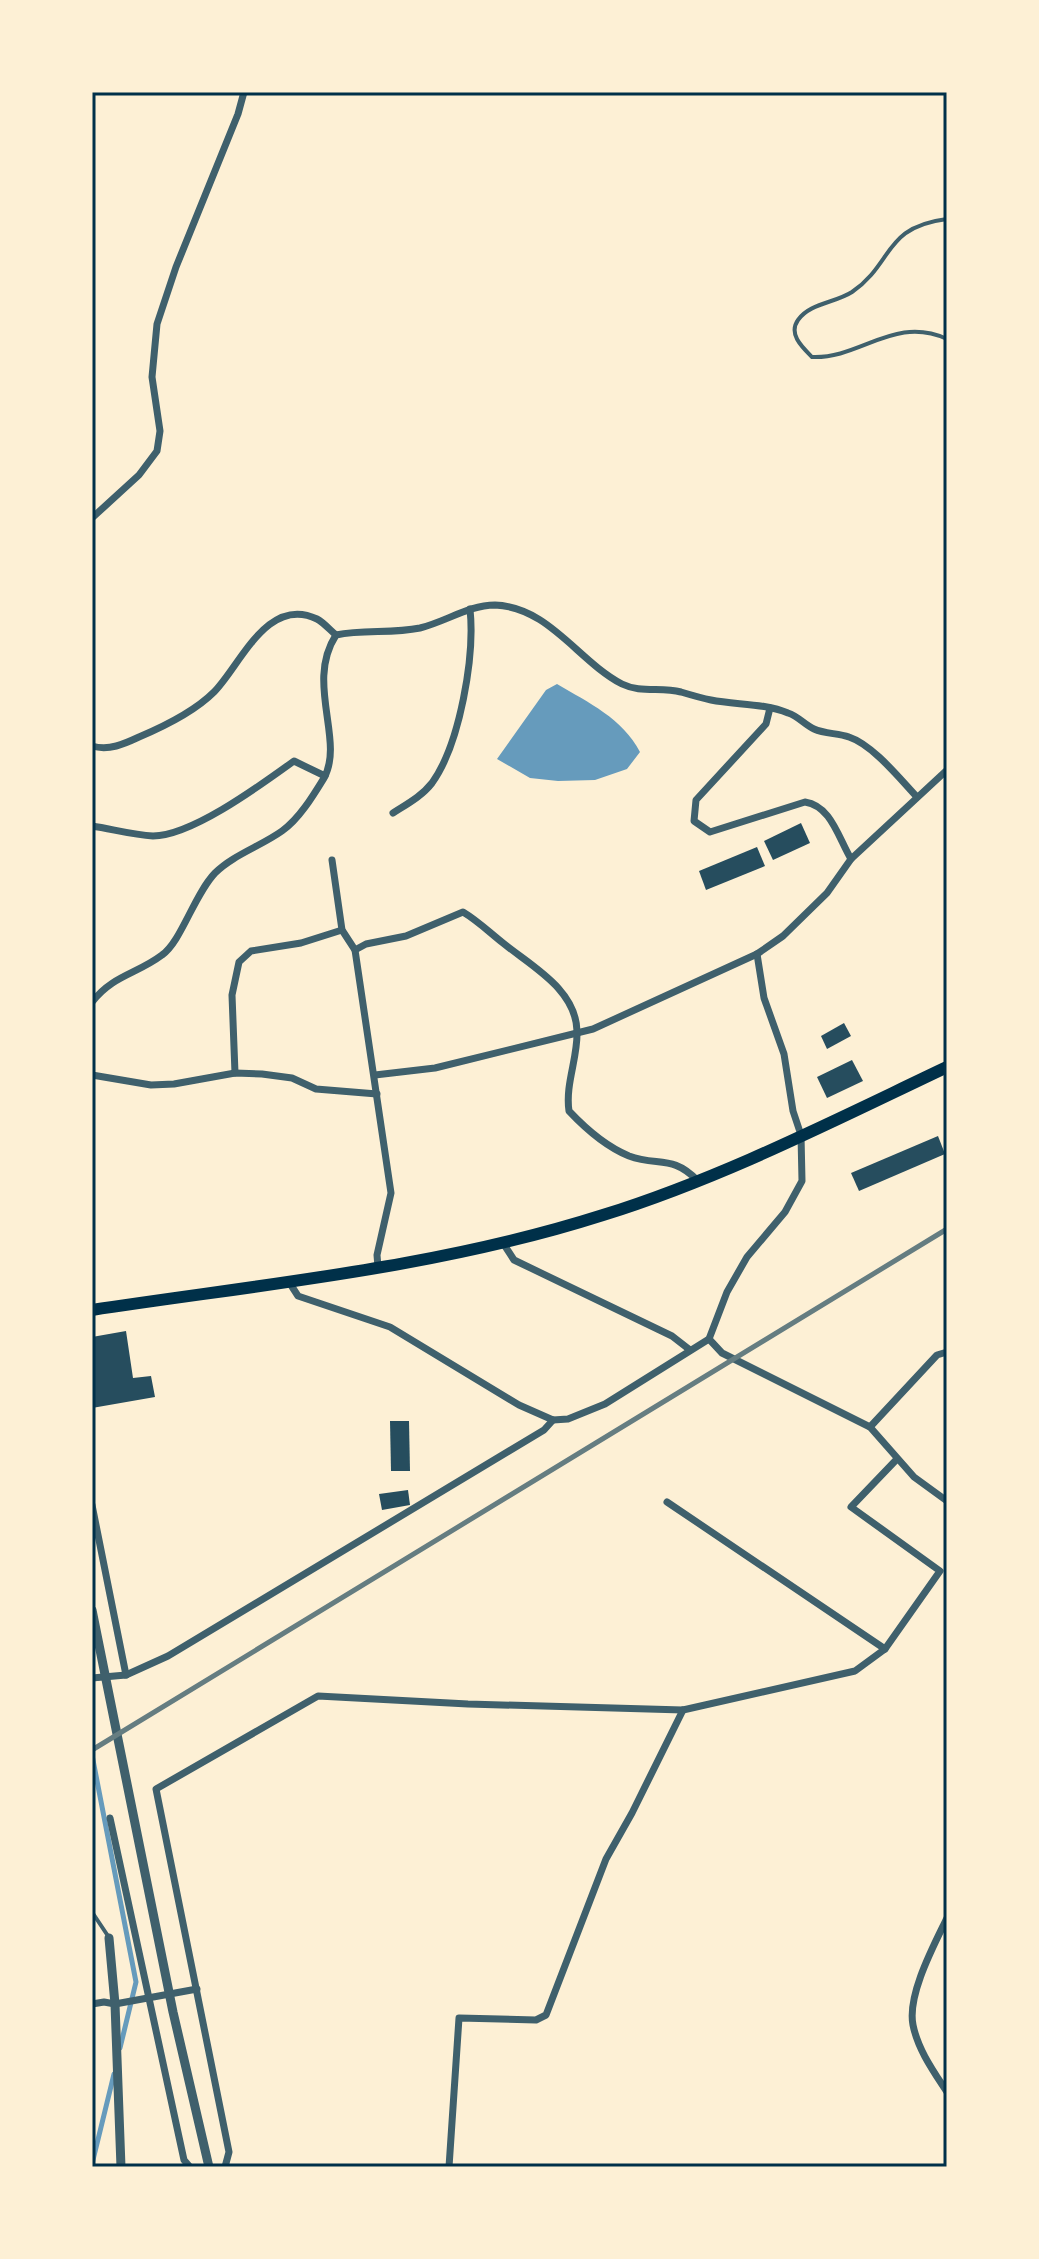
<svg xmlns="http://www.w3.org/2000/svg" width="1039" height="2259" font-family="Raleway,sans-serif">
<rect width="100%" height="100%" fill="#fdf0d5"/>
<!-- water -->
<path fill="#669bbc" d="M557 684C589 703 622 718 640 752L627 769 595 780 558 781 530 778 497 759 546 690Z"/>
<g fill="none" stroke-linecap="round" stroke-linejoin="round">
<!-- stream -->
<g stroke="#669bbc" stroke-width="5">
<path d="M92 1755 136 1982 120 2048"/>
<path d="M92 2164 114 2074"/>
</g>
</g>
<!-- building -->
<g fill="#264d5e">
<path d="M801 823 810 843 773 860 764 841Z"/>
<path d="M757 847 765 866 706 890 699 871Z"/>
<path d="M844 1023 851 1036 827 1049 821 1036Z"/>
<path d="M852 1060 863 1081 827 1098 817 1077Z"/>
<path d="M938 1136 945 1154 859 1191 851 1173Z"/>
<path d="M126 1331 133 1378 151 1376 155 1397 92 1408V1337Z"/>
<path d="M390 1421H409L410 1471H391Z"/>
<path d="M408 1490 410 1505 382 1510 379 1494Z"/>
</g>
<g fill="none" stroke-linecap="round" stroke-linejoin="round">
<!-- service -->
<g stroke="#3f606c" stroke-width="4">
<path d="M947 219C883 227 894 263 852 292 835 303 810 303 798 320 788 334 802 347 812 357 861 359 894 315 947 339"/>
<path d="M92 1912 108 1936"/>
</g>
<!-- minor -->
<g stroke="#3f606c" stroke-width="7">
<path d="M92 518 139 475 157 451 160 431 152 377 157 324 176 267 238 114 244 92"/>
<path d="M770 708 766 724 696 800 694 821 710 832 805 802C831 806 838 837 851 859"/>
<path d="M92 746C109 751 124 744 139 737 165 726 194 712 214 692 240 666 267 595 317 619 323 622 330 630 336 635"/>
<path d="M393 813C407 804 422 796 432 783 460 744 475 656 470 609"/>
<path d="M92 826C112 829 133 835 153 836 192 836 262 784 294 761L325 776"/>
<path d="M332 860 342 930 355 950 391 1193 377 1255 378 1267"/>
<path d="M355 950 366 944 406 936 463 912C478 921 489 932 503 943 531 966 576 989 577 1031 578 1058 565 1084 569 1111 585 1128 607 1147 629 1156 658 1167 672 1154 698 1181"/>
<path d="M92 1002C113 975 137 974 162 955 181 942 194 895 215 873 233 855 261 846 282 831 299 819 313 796 324 778 345 740 305 683 336 635 364 629 391 634 420 628 445 622 469 605 495 605 549 607 578 661 622 684 640 693 661 687 681 692 691 695 701 698 711 700 736 705 764 703 788 713 798 716 805 725 814 729 825 734 838 733 849 737 873 745 900 779 917 797"/>
<path d="M235 1073 232 995 239 962 251 951 301 943 342 930"/>
<path d="M92 1075 151 1085 174 1084 235 1073 262 1074 292 1078 316 1089 377 1094"/>
<path d="M375 1075 435 1068 593 1029 757 954 783 936 827 893 851 859 947 770"/>
<path d="M503 1243 514 1260 672 1336 690 1350"/>
<path d="M289 1282 298 1296 390 1327 519 1405 553 1420 568 1419 605 1404 709 1339 727 1292 747 1257 785 1212 802 1181 801 1135 793 1111 784 1054 764 998 757 954"/>
<path d="M709 1339 722 1353 870 1427 914 1477 947 1501"/>
<path d="M870 1427 937 1355 947 1352"/>
<path d="M667 1502 885 1649"/>
<path d="M92 1505 126 1675"/>
<path d="M92 1678 126 1675 168 1656 544 1430 553 1420"/>
<path d="M110 1818 184 2160 190 2167"/>
<path d="M947 1918C934 1945 907 1995 913 2025 918 2050 934 2072 947 2092"/>
<path d="M92 2004 104 2002 115 2004 197 1989"/>
<path d="M225 2167 229 2152 156 1789 318 1696 468 1704 683 1710 855 1671 885 1649 940 1571 851 1507 897 1459"/>
<path d="M449 2167 459 2018 536 2020 546 2015 606 1859 632 1813 683 1710"/>
</g>
<!-- tertiary -->
<g stroke="#3f606c" stroke-width="9">
<path d="M92 1610 173 2012 209 2167"/>
<path d="M109 1938 115 2004 121 2167"/>
</g>
<!-- primary -->
<path stroke="#003049" stroke-width="12" d="M92 1310C263 1284 437 1268 603 1215 722 1178 835 1120 947 1067"/>
<!-- rail -->
<path stroke="#657d81" stroke-width="5" d="M92 1750 947 1229"/>
</g>
<!-- border -->
<rect width="1039" height="2259" fill="none" stroke="#fdf0d5" stroke-width="188"/>
<rect x="94" y="94" width="851" height="2071" fill="none" stroke="#003049" stroke-width="3"/>
</svg>
